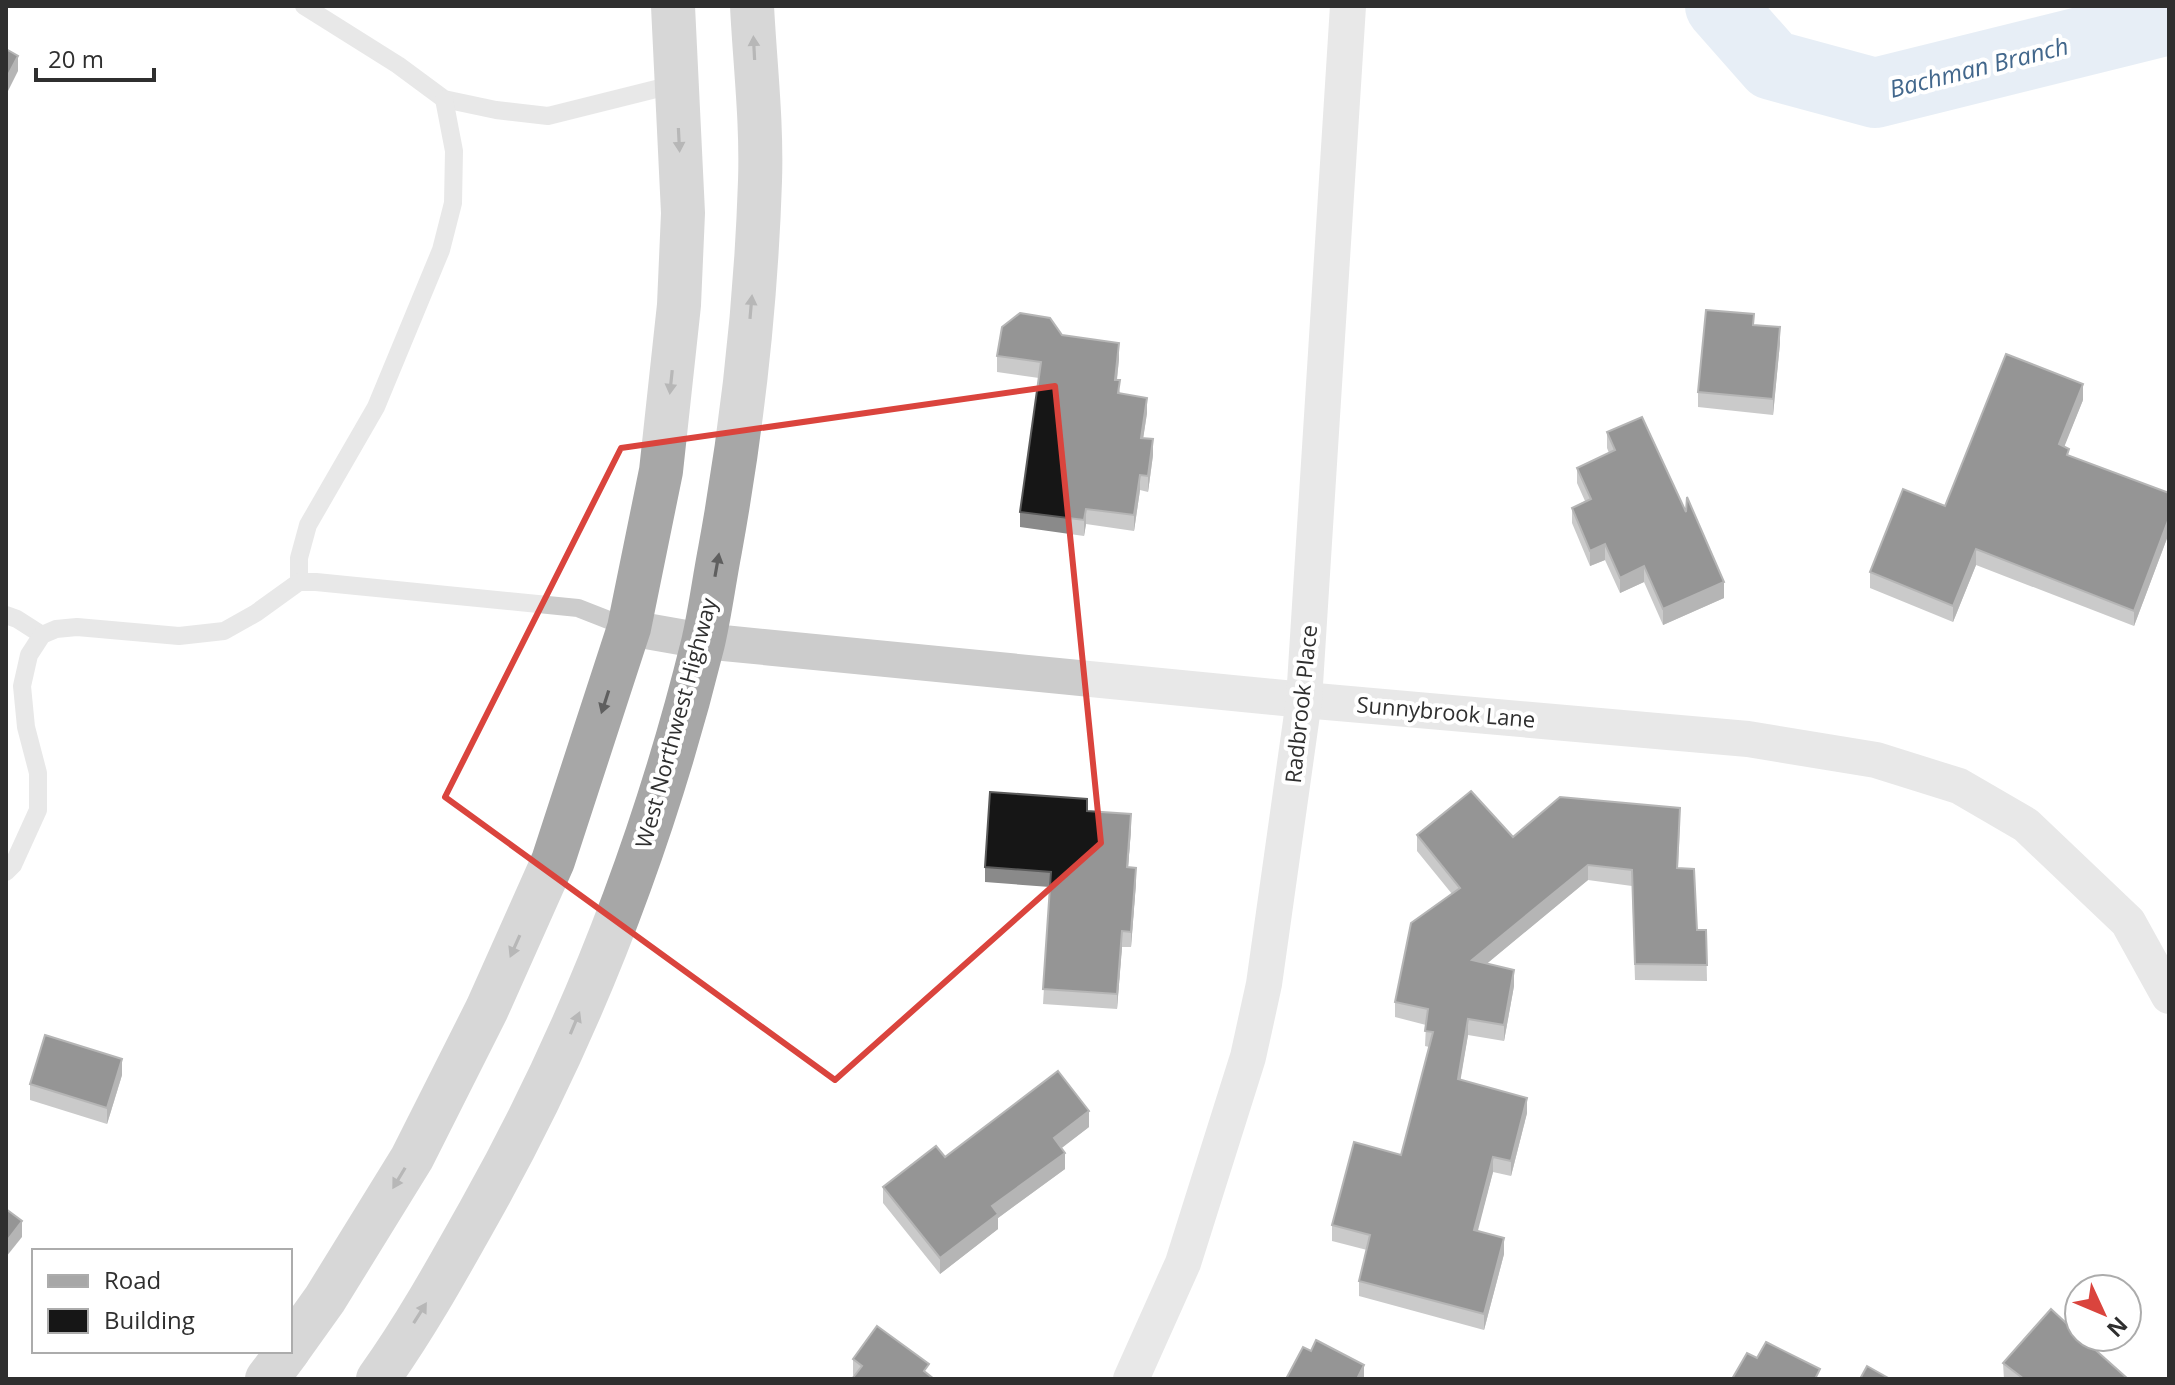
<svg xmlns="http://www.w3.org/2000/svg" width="2175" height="1385" font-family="'Open Sans',sans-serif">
<rect width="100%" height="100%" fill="#fff"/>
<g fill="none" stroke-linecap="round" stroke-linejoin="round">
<!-- river -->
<path stroke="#cbdaea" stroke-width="70" d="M1720 6 1772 65 1875 93 2169 20"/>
<!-- lane -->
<g stroke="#ccc" stroke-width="18">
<path d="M304 6 398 65 444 99 496 110 548 116 676 84"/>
<path d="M299 582V558L308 525 376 407 441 250 453 203 454 151 444 99"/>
<path d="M6 615 17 619 42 635"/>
<path d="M6 872 13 865 38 810V773L26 727 22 686 29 655 42 635 56 629 77 627 179 636 224 631 256 613 299 582H316L578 608 629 628"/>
</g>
<!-- street -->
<g stroke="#ccc" stroke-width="36">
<path d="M629 628 703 641 1304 700 1748 739 1876 760 1959 786 2026 825 2128 922 2169 996"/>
<path d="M1131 1379 1183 1263 1248 1057 1264 984 1304 700 1348 6"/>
</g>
<!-- primary -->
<g stroke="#a7a7a7" stroke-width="44">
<path d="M290 1348 325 1299 412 1158 487 1009 553 861 629 628 661 471 679 305 683 213 673 6"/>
<path d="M267 1379 288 1351"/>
<path d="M378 1379C416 1326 448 1268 480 1211 580 1033 654 841 703 643 710 613 714 581 720 550 742 429 756 304 760 181 762 123 755 64 752 6"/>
</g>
</g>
<!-- wall -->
<g fill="#8a8a8a">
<path d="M1754 325 1780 343 1773 415 1698 407V392Z"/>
<path d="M1062 335 1119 359 1117 380 1120 393 1147 413 1143 438 1153 455 1148 492 1140 490 1134 531 1086 524 1084 536 1020 527V512L1039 378 997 372V356Z"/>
<path d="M2083 400 2064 446 2069 456 2169 493V533L2134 626 1976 565 1953 622 1870 588V572L1945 506Z"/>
<path d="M1607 432 1724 598 1663 625 1644 582 1620 593 1605 560 1590 566 1572 523V508L1585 501 1577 483V468L1609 453 1607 448Z"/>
<path d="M1087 811 1131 830 1128 867 1136 883 1131 947H1122L1117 1009 1043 1004 1050 887 985 882V867Z"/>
<path d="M1680 823 1678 868 1697 930H1706L1707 981 1635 980 1632 886 1588 880 1486 964 1514 986 1504 1041 1468 1035 1460 1080 1527 1113 1511 1176 1493 1172 1477 1231 1504 1254 1484 1330 1359 1296V1281L1367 1250 1332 1241V1225L1401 1155 1429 1047 1425 1046 1426 1025 1395 1017V1002L1452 894 1417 851V835L1513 837Z"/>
<path d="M122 1075 107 1124 30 1100V1084Z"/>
<path d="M1089 1127 1061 1148 1065 1169 998 1218V1229L940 1274 883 1203V1187L945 1157Z"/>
<path d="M853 1359 929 1375 854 1376 853 1375Z"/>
<path d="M2003 1363 2128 1379H2004Z"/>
</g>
<!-- shaded-wall -->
<g fill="#5c5c5c">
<path d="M18 56V71L6 95V79Z"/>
<path d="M1780 327V343L1773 415V399Z"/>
<path d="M1119 343V359L1115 395V380Z"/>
<path d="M2083 384V400L2059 460V444Z"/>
<path d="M1147 398V413L1141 453V438Z"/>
<path d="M1153 439V455L1148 492V476Z"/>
<path d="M1140 475V490L1134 531V515Z"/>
<path d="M1086 509V524L1084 536V520Z"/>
<path d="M2169 518V533L2134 626V611Z"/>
<path d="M1605 544V560L1590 566V551Z"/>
<path d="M1976 549V565L1953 622V606Z"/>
<path d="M1644 566V582L1620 593V578Z"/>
<path d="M1724 582V598L1663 625V609Z"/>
<path d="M1131 814V830L1127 882V867Z"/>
<path d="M1588 865V880L1472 976V960Z"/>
<path d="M1136 868V883L1131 947V932Z"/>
<path d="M1122 931V947L1117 1009V994Z"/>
<path d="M1514 970V986L1504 1041V1025Z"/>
<path d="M1468 1019V1035L1458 1095V1079Z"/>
<path d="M122 1059V1075L107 1124V1108Z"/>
<path d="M1527 1098V1113L1511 1176V1161Z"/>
<path d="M1089 1111V1127L1054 1154V1138Z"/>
<path d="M1065 1153V1169L998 1218V1229L940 1274V1258L992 1206Z"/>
<path d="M1493 1157V1172L1474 1246V1230Z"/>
<path d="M22 1221V1237L6 1257V1242Z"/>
<path d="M1504 1238V1254L1484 1330V1314Z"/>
<path d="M1364 1365V1379H1357Z"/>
</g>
<!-- building -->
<g fill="#161616" stroke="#5c5c5c" stroke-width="2">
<path d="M6 49 18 56 6 79Z"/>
<path d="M1706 310 1754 314 1753 325 1780 327 1773 399 1698 392Z"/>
<path d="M1020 313 1050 318 1062 335 1119 343 1115 380H1120L1118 393 1147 398 1141 438 1153 439 1148 476 1140 475 1134 515 1086 509 1084 520 1020 512 1041 362 997 356 1002 327Z"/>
<path d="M2006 354 2083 384 2059 444 2069 449 2067 455 2169 493V518L2134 611 1976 549 1953 606 1870 572 1903 489 1945 506Z"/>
<path d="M1642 417 1686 512 1687 497 1724 582 1663 609 1644 566 1620 578 1605 544 1590 551 1572 508 1591 499 1577 468 1615 450 1607 432Z"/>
<path d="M1471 791 1513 837 1560 797 1680 808 1677 868 1694 869 1697 930H1706L1707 965 1635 964 1632 870 1588 865 1472 960 1514 970 1504 1025 1468 1019 1458 1079 1527 1098 1511 1161 1493 1157 1474 1230 1504 1238 1484 1314 1359 1281 1370 1235 1332 1225 1354 1142 1401 1155 1433 1032 1425 1031 1428 1009 1395 1002 1411 923 1460 888 1417 835Z"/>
<path d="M990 792 1087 799V811L1131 814 1127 867 1136 868 1131 932 1122 931 1117 994 1043 989 1051 872 985 867Z"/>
<path d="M45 1035 122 1059 107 1108 30 1084Z"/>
<path d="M1058 1071 1089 1111 1054 1138 1065 1153 992 1206 998 1214 940 1258 883 1187 936 1146 945 1157Z"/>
<path d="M6 1209 22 1221 6 1242Z"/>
<path d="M2051 1309 2079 1335V1337H2081L2128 1379H2024L2003 1363Z"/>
<path d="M877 1326 929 1364 924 1371 934 1379H852L862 1366 853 1359Z"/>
<path d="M1316 1340 1364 1365 1357 1379H1286L1303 1347 1311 1351Z"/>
<path d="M1766 1342 1820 1369 1815 1379H1732L1747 1353 1757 1358Z"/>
<path d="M1867 1366 1890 1379H1860Z"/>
</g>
<!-- one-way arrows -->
<defs><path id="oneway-solid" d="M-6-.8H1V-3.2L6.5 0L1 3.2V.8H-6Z" transform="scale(2)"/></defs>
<g fill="#5f5f5f">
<use href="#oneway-solid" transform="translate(754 48) rotate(-93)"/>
<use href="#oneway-solid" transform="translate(679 140) rotate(87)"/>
<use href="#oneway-solid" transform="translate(751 307) rotate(-85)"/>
<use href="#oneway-solid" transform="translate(671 382) rotate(96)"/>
<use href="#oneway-solid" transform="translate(717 565) rotate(-80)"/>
<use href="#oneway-solid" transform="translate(605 702) rotate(108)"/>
<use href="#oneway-solid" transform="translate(515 946) rotate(114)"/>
<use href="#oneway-solid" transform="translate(575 1023) rotate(-67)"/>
<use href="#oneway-solid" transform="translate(399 1178) rotate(121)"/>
<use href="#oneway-solid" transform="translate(420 1313) rotate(-58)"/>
</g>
<!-- marked area -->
<path d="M0 0H2175V1385H0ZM1055 386 1101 843 835 1080 445 797 621 448Z" fill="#fff" fill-opacity=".55" fill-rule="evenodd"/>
<path fill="none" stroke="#da443d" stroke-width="6" stroke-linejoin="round" d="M1055 386 1101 843 835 1080 445 797 621 448Z"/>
<g text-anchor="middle" stroke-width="8" stroke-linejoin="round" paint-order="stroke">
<!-- street labels -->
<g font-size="22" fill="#2f2f2f" stroke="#fff">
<text transform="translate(1301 704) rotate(-84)" y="8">Radbrook Place</text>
<text transform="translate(1446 712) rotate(5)" y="8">Sunnybrook Lane</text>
<text transform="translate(676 723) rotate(-75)" y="8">West Northwest Highway</text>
</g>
<!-- water labels -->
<g font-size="24" font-style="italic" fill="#42678c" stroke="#fff">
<text transform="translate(1979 68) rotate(-14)" y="8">Bachman Branch</text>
</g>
</g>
<!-- border -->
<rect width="2175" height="1385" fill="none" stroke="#2f2f2f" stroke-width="16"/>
<!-- legend -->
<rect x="32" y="1249" width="260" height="104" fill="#ffffff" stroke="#acacac" stroke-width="2"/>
<rect x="48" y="1275" width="40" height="12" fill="#a7a7a7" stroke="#acacac" stroke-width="2"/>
<text x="104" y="1289" font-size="24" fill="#2f2f2f">Road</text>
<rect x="48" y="1309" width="40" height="24" fill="#161616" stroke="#acacac" stroke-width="2"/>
<text x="104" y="1329" font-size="24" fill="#2f2f2f">Building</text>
<!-- north arrow -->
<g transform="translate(2103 1313) rotate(134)"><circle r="38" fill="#ffffff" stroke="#acacac" stroke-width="2"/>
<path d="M0-6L14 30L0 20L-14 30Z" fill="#da443d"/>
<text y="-12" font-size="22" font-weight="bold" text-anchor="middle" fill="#2f2f2f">N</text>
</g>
<!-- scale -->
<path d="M36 68v12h118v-12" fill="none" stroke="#2f2f2f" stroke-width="4"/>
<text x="48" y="68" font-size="24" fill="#2f2f2f" stroke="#ffffff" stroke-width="6" paint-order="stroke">20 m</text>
</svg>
